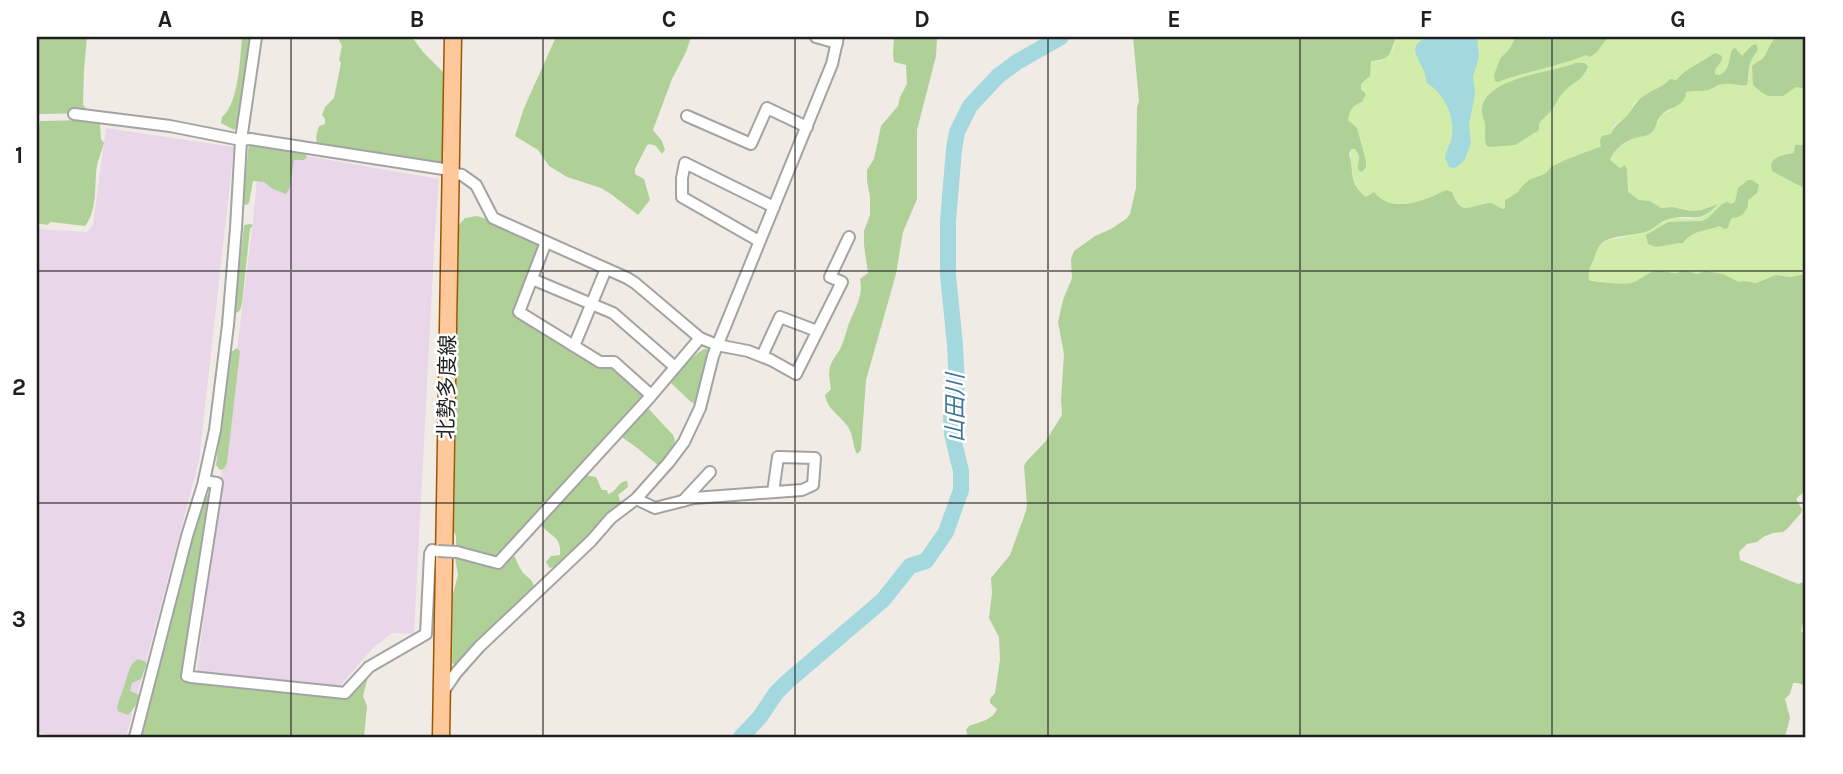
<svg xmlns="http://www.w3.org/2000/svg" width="1843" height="774" font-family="Karla,'Noto Sans JP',sans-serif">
<rect width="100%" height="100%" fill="#f0ebe5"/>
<!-- industrial -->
<g fill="#e9d6e8">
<path d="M106 128 234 147 199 461 126 737H57L37 732V229L87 232 93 225Z"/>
<path d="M260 148 439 179 435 231 414 634 392 633 373 648 339 687 197 671 253 221Z"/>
</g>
<!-- grass -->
<path fill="#d2eca9" d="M1396 37H1806V274L1790 277 1776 275 1756 283 1739 282 1723 274 1707 271 1695 274 1685 270 1673 274 1662 271H1654L1643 278 1630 283 1622 284 1589 280C1587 266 1595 247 1607 240L1640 234 1671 218 1693 219 1703 217 1715 205 1701 210 1691 211 1672 207 1661 208 1650 201 1639 200 1628 192 1627 169 1625 165 1620 168 1610 160 1616 149 1658 123 1661 115 1671 110 1686 92 1694 90 1705 91 1717 85 1726 83 1742 87 1749 78 1748 65 1758 50 1751 46 1742 56 1740 54 1730 56C1729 65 1729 70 1720 75L1715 74 1714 70 1722 60 1715 53 1684 72 1676 80 1669 81 1635 102 1629 115 1614 126 1611 134 1601 147 1587 151 1554 165 1547 173 1539 175 1522 186 1518 193 1508 197 1505 207 1502 209 1484 203C1467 212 1459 210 1452 192L1446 190C1430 198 1411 206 1392 203 1382 202 1377 194 1366 197 1352 185 1353 177 1351 160 1351 156 1350 152 1351 148L1355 149 1360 156 1358 170 1362 171 1366 167 1357 128 1348 120C1350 109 1352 106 1362 102L1366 94 1361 88V84L1370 76 1371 61H1381L1393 49Z"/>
<!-- forest -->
<g fill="#afd198">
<path d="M37 37H87L84 70 83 105 88 110 101 113 37 114Z"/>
<path d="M242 37H250L237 127 234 130 221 123 222 117C239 103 240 58 242 37Z"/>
<path d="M330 37H412L423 52 445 74V166L319 146C314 140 317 133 319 126L325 124V119L322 115 325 107 334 98 341 63 339 60 342 46 338 38Z"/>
<path d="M556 37H691L686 52 672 79 653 130 662 141 665 150 662 154 656 146 650 144 647 145 635 169V174L644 179 650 200 638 215 611 194 601 188 567 177 549 166 538 150 515 136 524 108Z"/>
<path d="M894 37H937L936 56 917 130V199L903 232 896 274 866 380 861 450 857 454C852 445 854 436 848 427 841 416 827 409 825 395L831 389C830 381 828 374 830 367 832 359 838 354 841 347 844 340 846 333 848 326 854 309 864 297 860 279L868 273 864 245V231L870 215V197L867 181V170L874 159 881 126 898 106 900 97 907 84 906 65 894 62 893 55Z"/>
<path d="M1133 37H1396C1390 53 1391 60 1371 61L1370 76 1361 84V89L1366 94 1362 102C1352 106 1350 109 1348 120L1357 128 1366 161V167L1362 172 1358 170C1357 159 1363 160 1355 149H1351L1349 154C1355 171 1347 182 1366 197L1374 192C1392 215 1426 200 1446 190L1452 192C1462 219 1471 204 1491 203L1503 209 1505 207V200L1518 192 1522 186 1529 180 1546 173C1548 172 1548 170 1550 168 1554 164 1594 148 1601 147L1600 141 1602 136 1611 134C1615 123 1624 121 1630 112 1635 105 1637 100 1645 95 1654 89 1663 87 1670 79L1676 80 1684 72 1715 53 1722 56V60L1715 70V74L1720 75C1731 69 1728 60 1732 50L1735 48 1742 56 1751 46 1756 44 1758 50C1745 67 1751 68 1747 85 1739 87 1732 83 1724 84 1718 84 1714 88 1708 90 1701 92 1694 90 1686 92 1685 109 1666 106 1659 118 1656 123 1656 129 1651 133 1646 137 1640 136 1635 138 1624 142 1615 148 1610 160L1620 168 1625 165 1627 169 1628 192 1639 200 1650 201 1661 208 1672 207 1691 211 1701 210 1718 204C1697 225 1697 214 1673 218 1663 219 1656 227 1648 231 1636 236 1608 235 1601 244 1597 248 1595 255 1594 259 1590 267 1588 270 1589 280L1592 281C1604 282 1619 285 1631 283 1640 280 1647 273 1655 271 1663 269 1670 274 1677 273L1680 271 1685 270 1696 274 1706 271 1723 274 1739 282 1743 281 1756 283 1776 275 1790 277 1806 274V492L1800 495 1796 499 1802 509 1801 513 1787 529 1783 532 1773 533 1763 537 1757 542 1747 544 1739 552 1740 560 1798 584 1806 581V611L1801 631 1806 636V686L1798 683H1793L1790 694 1785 699 1790 718 1785 737H968L966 730 969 726C979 722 993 720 997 709L990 703V699L995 693 1000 660 999 637 989 618 992 593 991 578 1010 555 1026 511 1027 504 1024 466 1026 462 1045 442 1062 415 1061 400 1064 354 1058 322 1063 300 1072 278 1071 259 1074 251 1095 236 1111 229 1126 219 1130 214 1136 188 1137 107 1139 101Z"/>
<path d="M1516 37H1608L1597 52 1590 57 1586 55C1557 67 1527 71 1498 82L1495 81 1494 75 1500 59 1510 48Z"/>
<path d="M1777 37H1806V89L1796 87 1783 96H1768L1761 92 1753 85 1752 66C1755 63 1758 62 1761 60 1768 55 1768 43 1777 37Z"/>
<path d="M1576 63H1584L1588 66C1582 83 1571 82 1562 94 1557 100 1554 108 1549 113 1543 120 1538 120 1539 130L1515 145 1489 147 1486 145C1484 138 1486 131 1485 124 1484 118 1481 114 1482 108 1487 77 1551 73 1576 63Z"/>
<path d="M87 120 100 124 101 139 104 143C102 150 99 157 97 165 94 184 98 210 85 226 73 225 62 223 51 222L47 225 37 223V143L40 121Z"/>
<path d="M255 142 304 151 307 157 304 160H294L290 187 286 194 273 189 264 182 253 181 249 203 246 205 243 204 248 150 249 146Z"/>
<path d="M1806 142V188C1801 187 1778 174 1772 171L1771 164C1775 155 1786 155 1794 153L1795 145H1803Z"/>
<path d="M1748 180H1752L1759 185 1757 193 1748 200C1749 207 1745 214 1738 217 1736 218 1734 217 1732 218 1730 220 1729 225 1728 228L1724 229 1720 226C1706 231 1692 230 1683 243H1679L1656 247 1648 244 1646 235 1668 222 1702 221 1708 218 1722 204 1727 202 1731 204 1735 202 1738 188Z"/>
<path d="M477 216 490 220 539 243 541 246 516 314 614 366 648 396 498 559 456 548V536L454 532 459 225 465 218Z"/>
<path d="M250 224 253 225 250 229 242 304 240 310 237 313 235 310 244 225Z"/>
<path d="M237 348 240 351 227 463 224 469 220 470 216 465 231 352Z"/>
<path d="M704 349H707L709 352 703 371 697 401 694 403 691 402 671 383C679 370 690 358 704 349Z"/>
<path d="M646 406 673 435C679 447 668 456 661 465L659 466 636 447 623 438 621 435Z"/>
<path d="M583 475 596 477C599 481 599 486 602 490H607L608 494C617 492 618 481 627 481L628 487 618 495 622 505C609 518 566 566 550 568L546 562 551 556 560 555C562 535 549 537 540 523Z"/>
<path d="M214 492 185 678 346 695 366 674 368 677 363 696 367 706 364 737H140L192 536 206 496Z"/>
<path d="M458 555 492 565 510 556 515 557C517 561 518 565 520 568 525 579 538 578 532 593L455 665 452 663 453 594 458 575 455 558Z"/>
<path d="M138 659 146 662V666L141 679 132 683 130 691 139 695 136 705 128 715 118 711 117 707 130 668 133 663Z"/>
</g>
<!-- water -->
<path fill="#a4d8df" d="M1428 37H1477L1479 58 1473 76 1475 94 1469 125 1471 143 1465 159 1462 163 1455 168 1449 167 1445 158C1446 150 1451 144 1452 136 1455 116 1444 94 1427 83 1426 79 1425 75 1424 71 1418 57 1406 46 1428 37Z"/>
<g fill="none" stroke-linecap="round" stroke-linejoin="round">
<!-- river -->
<path stroke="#a4d8df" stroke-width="16" d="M741 737 760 717 776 693 787 682 883 600 910 566 926 561 946 532 961 490V471L952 434 951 415 957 387 955 345 948 275V221L954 149 957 132 970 106 998 76 1017 62 1061 37"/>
<defs>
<g id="street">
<path d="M816 37 837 43"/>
<path d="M74 114 170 126 241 140 250 139 450 170"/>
<path d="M687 116 751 144 767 108 807 127"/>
<path d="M450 173 462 175 476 185 493 218 627 278 635 283 700 338"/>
<path d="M759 241 682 197V178L685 163 774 207"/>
<path d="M546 242 519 312 600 362H614L651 395"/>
<path d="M532 279 613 313 675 367"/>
<path d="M574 346 606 269"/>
<path d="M762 356 780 317 817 331"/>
<path d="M204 481 217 483 187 676 191 677 345 693 369 667 426 634 430 554 432 550 438 551"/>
<path d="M636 499 655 508 694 498 802 490 813 485 815 458 778 457 773 492"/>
<path d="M683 501 710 472"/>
<path d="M457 552 498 563 650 397 700 338 717 345 748 351 771 360 796 374 842 282 830 277 849 237"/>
<path d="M443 692 456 673 479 647 591 541 611 518 636 499 669 462 684 442 700 408 713 356 832 64 838 37"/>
<path d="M135 737 187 536 203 485 215 430 228 325 236 228 241 140 256 37"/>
</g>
<path id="primary" d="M441 737 453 37"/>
</defs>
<!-- street casing -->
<use href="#street" stroke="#a3a3a3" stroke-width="14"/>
<!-- primary casing -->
<use href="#primary" stroke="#9a5500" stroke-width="19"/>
<!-- street -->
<use href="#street" stroke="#fff" stroke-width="10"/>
<!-- primary -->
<use href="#primary" stroke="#ffc89b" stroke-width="16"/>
<defs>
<path id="street-bridge" d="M438 551 457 552"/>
</defs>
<!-- street-bridge casing -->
<use href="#street-bridge" stroke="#a3a3a3" stroke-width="14" stroke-linecap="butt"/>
<!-- street-bridge -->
<use href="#street-bridge" stroke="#fff" stroke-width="10"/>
</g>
<!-- grid -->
<path fill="none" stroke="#1f1f1f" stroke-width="2" stroke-opacity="0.55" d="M291 37V737M543 37V737M795 37V737M1048 37V737M1300 37V737M1552 37V737M37 271H1806M37 503H1806"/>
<g text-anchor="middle" stroke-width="5" stroke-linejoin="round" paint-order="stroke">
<!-- street labels -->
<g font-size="21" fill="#1f1f1f" stroke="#fff">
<text transform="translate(447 387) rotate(-89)" y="7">北勢多度線</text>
</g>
<!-- water labels -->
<g font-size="23" font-style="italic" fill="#40779a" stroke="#fff">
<text transform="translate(955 408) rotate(-90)" y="8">山田川</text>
</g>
</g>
<!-- border -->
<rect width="1843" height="774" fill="none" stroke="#ffffff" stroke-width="77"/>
<rect x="38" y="38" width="1766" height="698" fill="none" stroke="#1f1f1f" stroke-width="2.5"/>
<g font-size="23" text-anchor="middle" font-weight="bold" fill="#1f1f1f">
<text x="165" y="27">A</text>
<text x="417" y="27">B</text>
<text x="669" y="27">C</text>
<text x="922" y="27">D</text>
<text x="1174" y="27">E</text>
<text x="1426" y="27">F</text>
<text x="1678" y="27">G</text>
<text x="19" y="163">1</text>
<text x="19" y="395">2</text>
<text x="19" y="627">3</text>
</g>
</svg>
